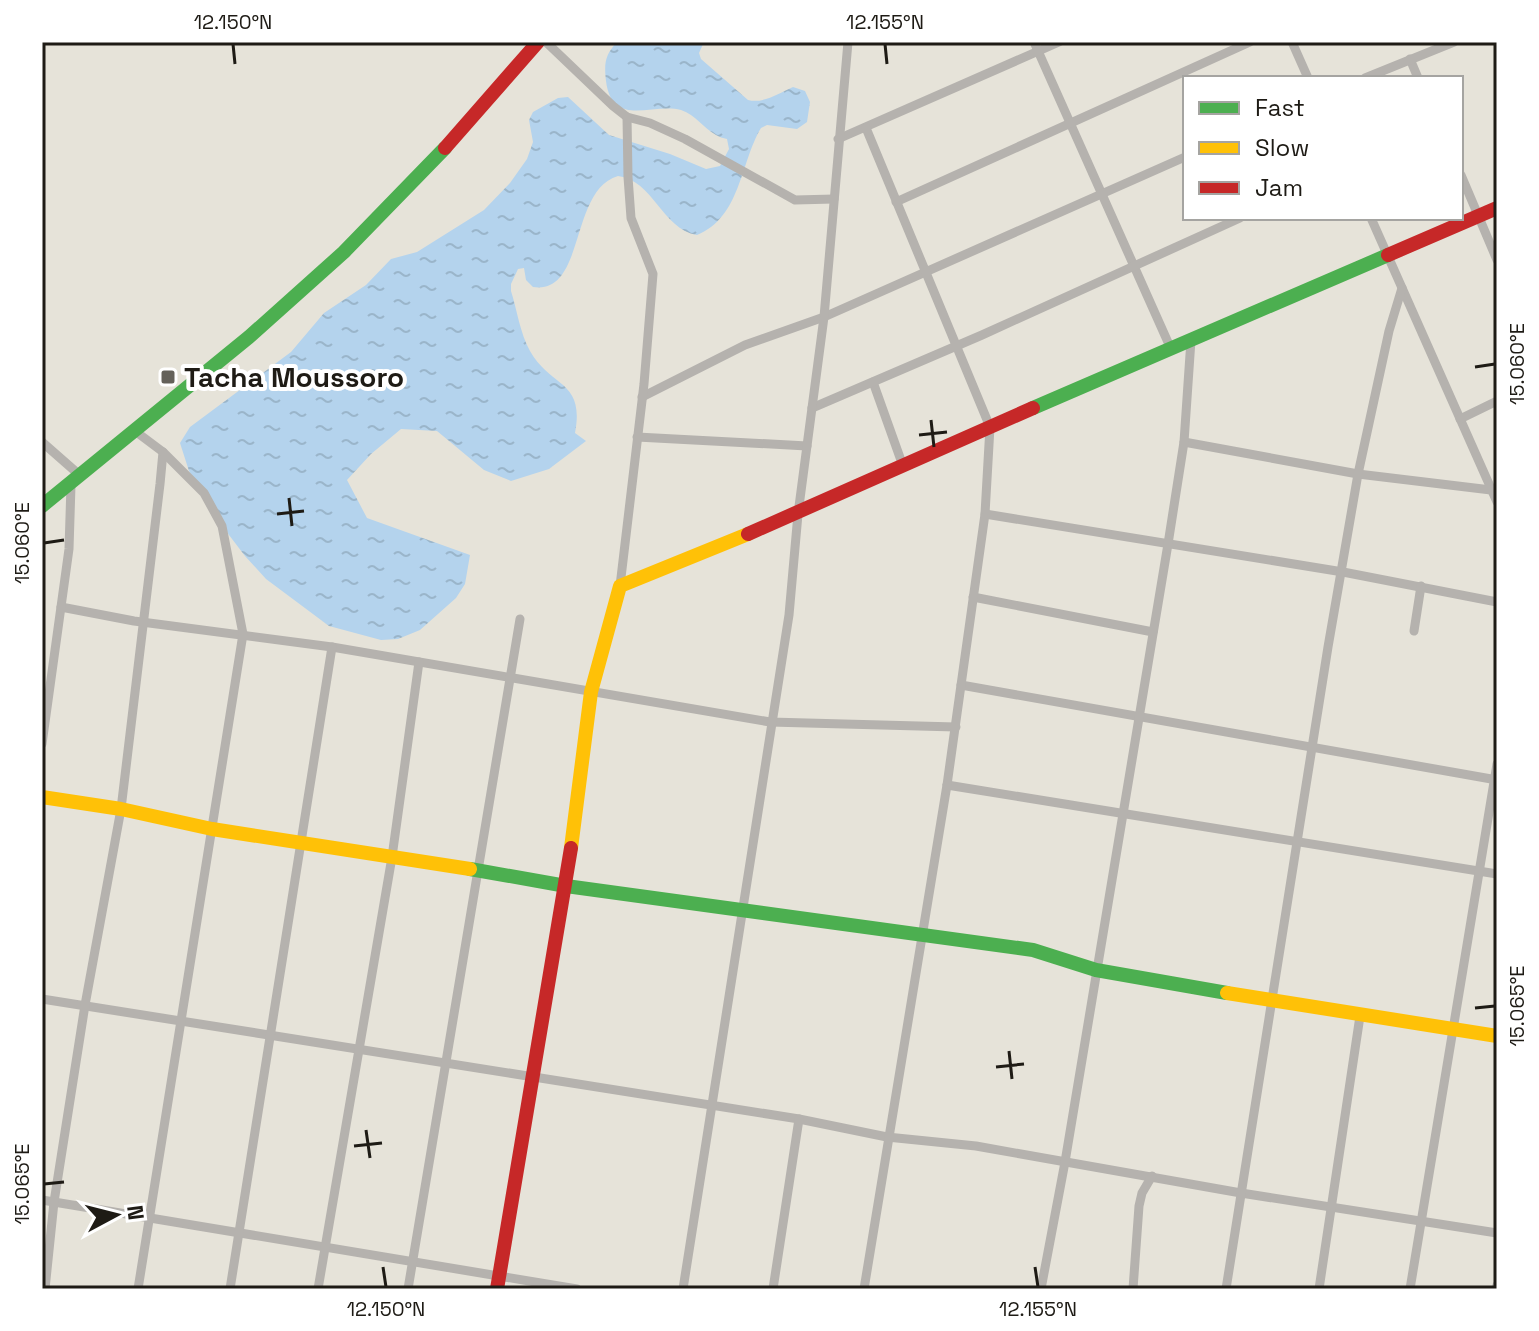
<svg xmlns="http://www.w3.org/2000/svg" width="1539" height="1331" font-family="'Space Grotesk',sans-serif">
<defs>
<pattern id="water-ripples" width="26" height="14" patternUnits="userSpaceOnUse" patternTransform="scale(2)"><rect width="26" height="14" fill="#b4d3ed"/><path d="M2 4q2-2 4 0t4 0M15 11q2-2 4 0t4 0" fill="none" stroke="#9ab5ca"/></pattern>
</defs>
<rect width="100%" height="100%" fill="#e6e3d9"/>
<!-- water -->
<path fill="url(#water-ripples)" d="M617 42H704L699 53 701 59 748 100C764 104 779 93 793 87L805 91 810 102 807 122 797 129 767 125 761 128C740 163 741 217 697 235 662 229 653 180 618 176 569 190 586 295 533 287L526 280 524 268 518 269 511 284V291C517 310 520 333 530 351 551 388 585 380 575 433L586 441 549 469 511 481 484 470 437 431 401 429 371 454 347 480 367 518 470 555 465 584 456 598 420 630 398 639 381 640 329 626 266 579 245 556 229 535 189 471 180 443 190 427 291 352 324 313 366 285 391 259 417 252 484 210 510 183 527 159 533 142 529 120 533 112 558 98 568 97 609 135 670 154 706 169 720 166 729 149 727 139C723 138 719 137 716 135 703 128 696 115 681 110 653 102 612 129 606 81 604 63 605 55 617 42Z"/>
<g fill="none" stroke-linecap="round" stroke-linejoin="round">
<!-- street -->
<g stroke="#b5b2ae" stroke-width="9">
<path d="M546 42 613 106 627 117 650 123 685 139 795 200 834 199"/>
<path d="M1034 42 1171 349"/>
<path d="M1292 42 1308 78"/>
<path d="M1410 59 1418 78"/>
<path d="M1365 78 1454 42"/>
<path d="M838 139 1059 42"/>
<path d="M1461 175 1497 260"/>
<path d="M896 202 1250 42"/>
<path d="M1371 218 1497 502"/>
<path d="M873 382 903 466"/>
<path d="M642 397 745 345 824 317 1185 157"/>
<path d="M812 408 982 335 1240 218"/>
<path d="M1460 419 1497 401"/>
<path d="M637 437 807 446"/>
<path d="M42 442 75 471"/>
<path d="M1184 442 1358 474 1491 490"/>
<path d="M985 514 1343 572 1497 602"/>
<path d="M620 586 644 384 653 274 631 218 628 177 627 117"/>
<path d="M973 597 1153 632"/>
<path d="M61 607 134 621 332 647 770 722 956 727"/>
<path d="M1414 631 1421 586"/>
<path d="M961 685 1497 780"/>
<path d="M42 744 69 549 71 485"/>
<path d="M947 785 1497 874"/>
<path d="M42 999 799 1119 887 1137 976 1146 1241 1193 1497 1233"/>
<path d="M42 1200 577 1289"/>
<path d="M45 1289 54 1202 85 1005 121 809 160 484 163 452 135 431"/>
<path d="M138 1289 243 634 222 526 204 493 163 452"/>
<path d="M230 1289 332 647"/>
<path d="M318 1289 392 857 419 662"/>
<path d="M408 1289 520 619"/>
<path d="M683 1289 789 615 798 514 824 317 848 42"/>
<path d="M773 1289 799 1119"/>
<path d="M864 1289 947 785 985 514 990 427 866 128"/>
<path d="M1041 1289 1065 1162 1168 544 1184 442 1191 340"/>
<path d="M1133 1289 1139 1206 1142 1193 1152 1176"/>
<path d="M1226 1289 1328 647 1358 474 1389 331 1402 288"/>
<path d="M1319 1289 1360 1016"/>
<path d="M1410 1289 1497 764"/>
<path d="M1496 1289 1497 1285"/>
</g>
<!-- fast -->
<g stroke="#4caf50" stroke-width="14">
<path d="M1033 408 1388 255"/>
<path d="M42 506 249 337 344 252 445 148"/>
<path d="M470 869 566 886 1033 950 1096 970 1227 993"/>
</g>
<!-- slow -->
<g stroke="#ffc107" stroke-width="14">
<path d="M42 797 121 809 212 829 470 869"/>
<path d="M571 848 591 692 620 586 748 534"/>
<path d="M1227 993 1497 1036"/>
</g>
<!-- jam -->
<g stroke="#c62828" stroke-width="14">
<path d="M445 148 538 42"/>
<path d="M1388 255 1497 208"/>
<path d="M748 534 1033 408"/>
<path d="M497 1289 571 848"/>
</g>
</g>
<!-- ticks -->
<path fill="none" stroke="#1e1b15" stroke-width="3" d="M233 44 235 64M885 44 887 64M1475 367 1495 364M931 420 934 447M919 435 947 432M289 498 292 526M277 514 304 511M44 543 64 540M1475 1008 1495 1006M1009 1051 1012 1079M996 1067 1024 1064M366 1130 370 1158M354 1146 382 1143M44 1184 64 1182M383 1267 386 1287M1035 1267 1038 1287"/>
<!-- markers -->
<rect fill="#64615a" stroke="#fff" stroke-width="3" x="160" y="369" width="16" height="16" rx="4"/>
<g text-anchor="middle" stroke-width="8" stroke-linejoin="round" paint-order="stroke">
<!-- poi labels -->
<g font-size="28" font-weight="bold" fill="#1e1b15" stroke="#fff" text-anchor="start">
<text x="184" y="387">Tacha Moussoro</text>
</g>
</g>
<!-- border -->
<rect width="1539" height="1331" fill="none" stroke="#ffffff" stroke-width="88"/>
<!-- legend -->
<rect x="1183" y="76" width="280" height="144" fill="#ffffff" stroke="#a5a4a1" stroke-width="2"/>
<rect x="1199" y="102" width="40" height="12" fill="#4caf50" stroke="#a5a4a1" stroke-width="2"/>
<text x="1255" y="116" font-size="24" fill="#1e1b15">Fast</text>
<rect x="1199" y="142" width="40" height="12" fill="#ffc107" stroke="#a5a4a1" stroke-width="2"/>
<text x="1255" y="156" font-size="24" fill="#1e1b15">Slow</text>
<rect x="1199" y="182" width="40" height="12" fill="#c62828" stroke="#a5a4a1" stroke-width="2"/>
<text x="1255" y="196" font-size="24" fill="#1e1b15">Jam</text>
<!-- north arrow -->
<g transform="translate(116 1215) rotate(83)" stroke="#ffffff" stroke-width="6" paint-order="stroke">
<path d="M0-6L14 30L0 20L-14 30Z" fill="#1e1b15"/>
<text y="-12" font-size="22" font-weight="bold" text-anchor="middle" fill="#1e1b15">N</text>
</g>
<rect x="44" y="44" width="1451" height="1243" fill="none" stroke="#1e1b15" stroke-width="3"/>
<g font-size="20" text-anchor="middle" fill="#1e1b15">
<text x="233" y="29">12.150°N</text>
<text x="885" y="29">12.155°N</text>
<text transform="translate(1517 364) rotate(-90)" y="7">15.060°E</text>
<text transform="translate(22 543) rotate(-90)" y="7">15.060°E</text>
<text transform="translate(1517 1006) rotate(-90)" y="7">15.065°E</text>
<text transform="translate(22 1184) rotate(-90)" y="7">15.065°E</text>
<text x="386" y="1316">12.150°N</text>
<text x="1038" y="1316">12.155°N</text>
</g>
</svg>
